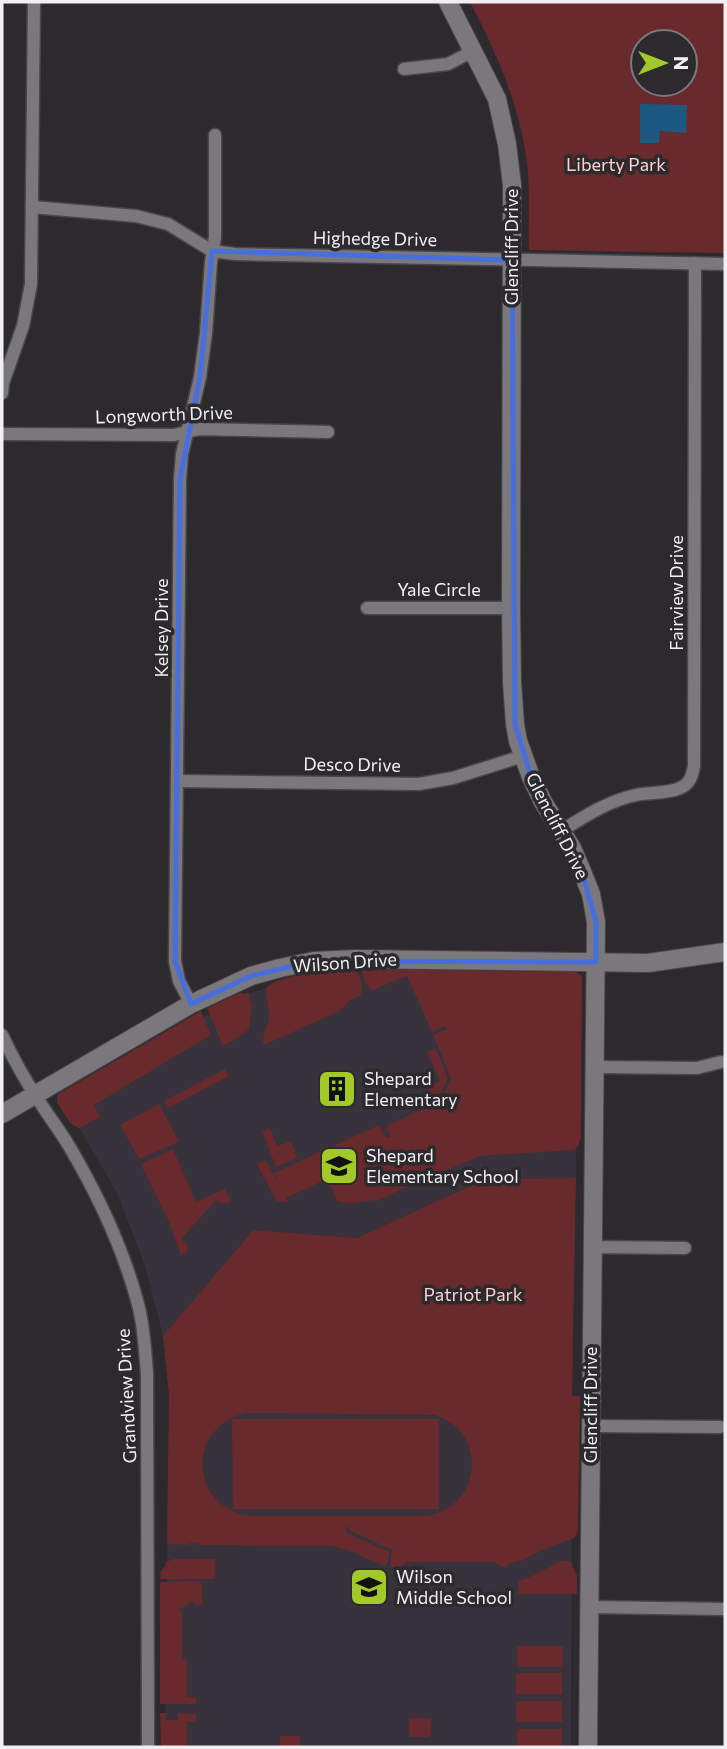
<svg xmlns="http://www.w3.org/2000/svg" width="727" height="1749" font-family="Commissioner,sans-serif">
<rect width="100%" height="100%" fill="#2c2a2d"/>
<!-- built -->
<g fill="#37323b">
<path d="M342 973 578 975 576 1178 485 1179 357 1238 253 1230 163 1336 145 1266 118 1195 63 1099 237 998 292 979Z"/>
<path d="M169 1395 572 1397 571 1747H165Z"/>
</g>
<!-- green -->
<g fill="#682a2c" fill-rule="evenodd">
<path d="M470 2H725V253L529 250C528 225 530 199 528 174 523 112 498 56 470 2ZM643 42H685V84H643Z"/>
<path d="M356 969 362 983 361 996 350 1000 340 1011 266 1044H263C262 1036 268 1027 269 1018 270 1010 265 994 266 990 270 974 341 970 356 969Z"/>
<path d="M359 969 576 972 582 976 581 1138 578 1144 579 1146 573 1150 481 1156 473 1159 373 1202 372 1200 354 1203 338 1202 327 1179 286 1198 287 1202 276 1201 257 1164 266 1160 283 1192 274 1173 379 1125 386 1138 390 1137 386 1126 442 1100 451 1078 433 1035 447 1029 446 1027 445 1026 432 1032 407 976 373 990 368 987Z"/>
<path d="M248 992 252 1006 249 1029 239 1037 223 1046 207 1008 239 993 246 994Z"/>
<path d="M201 1011 211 1035 94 1105 100 1117 78 1129 77 1127 70 1123 57 1102 58 1094Z"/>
<path d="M436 1049 448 1078 439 1097 430 1102 428 1096 431 1095 427 1087 440 1081 427 1052Z"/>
<path d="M225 1069 229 1076 168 1108 164 1101Z"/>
<path d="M159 1104 179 1142 139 1159 120 1125Z"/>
<path d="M270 1128 277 1146 291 1141 297 1158 276 1167 262 1131Z"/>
<path d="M173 1149 196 1202 225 1189 231 1201 227 1204 215 1201 181 1239 189 1248 181 1256 170 1224 141 1164Z"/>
<path d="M576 1178 572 1396H580L578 1531 574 1538 542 1550 523 1560 509 1564 505 1568 494 1562H408L399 1567 393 1568 390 1563 392 1550 351 1531 348 1527H345L347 1533 389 1552 388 1563 384 1566 348 1550 332 1546 199 1545 198 1543H189V1545L167 1544 169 1395 163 1336 253 1230 357 1238 485 1179ZM246 1413 435 1415C489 1433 482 1507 426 1516H251C190 1509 185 1427 246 1413Z"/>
<path d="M439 1419V1509H233L232 1419Z"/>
<path d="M173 1559H215V1579H160L161 1571 166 1565 165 1563Z"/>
<path d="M561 1561H568L573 1564 572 1566 577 1575V1594H518V1581L528 1578Z"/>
<path d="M198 1581 202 1586V1605H196L192 1601 179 1610 182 1615V1659H187V1697H196V1704H160V1582Z"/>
<rect x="517" y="1646" width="46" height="21"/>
<rect x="516" y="1673" width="46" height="21"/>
<rect x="516" y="1701" width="46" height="21"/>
<path d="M160 1713H166V1720H178V1713L196 1714V1721L187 1722V1747H161Z"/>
<path d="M409 1718H431V1734L428 1737H409Z"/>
<rect x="517" y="1729" width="45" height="18"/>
<rect x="280" y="1736" width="20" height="11"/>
</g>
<!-- water -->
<path fill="#1c5982" d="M640 104 687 105 686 133 660 131 659 143H640Z"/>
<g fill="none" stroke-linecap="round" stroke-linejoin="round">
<defs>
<g id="street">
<path d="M404 69 448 64 473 51"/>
<path d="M32 207 136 216 168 224 212 251 235 254 725 264"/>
<path d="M2 393 3 383 23 326 31 284 34 2"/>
<path d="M2 434 174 435 199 429 328 432"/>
<path d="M367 608H511"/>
<path d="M178 781 419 784 453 778 523 756"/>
<path d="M561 831C585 816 608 801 636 795 650 792 667 794 680 788 690 784 692 776 694 766L695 263"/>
<path d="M191 1004 179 981 175 961 180 479 182 454 200 377 206 333 211 262 215 237V135"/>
<path d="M2 1035C12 1056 23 1077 36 1096 46 1113 59 1129 69 1146 98 1195 123 1248 138 1304 144 1326 145 1350 147 1373L148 1747"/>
<path d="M594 1067 697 1068 721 1062"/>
<path d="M592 1247 685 1248"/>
<path d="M591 1426 720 1427"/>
<path d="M589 1607 725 1609"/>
</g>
<g id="secondary">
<path d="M448 2 497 99 507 144 512 185 511 608 512 682 515 724 518 741 531 777 543 802 572 848 581 869 591 894 596 922 588 1747"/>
<path d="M2 1114 191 1004 251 976 280 968 314 961 356 959 648 963 725 952"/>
</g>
</defs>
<!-- street casing -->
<use href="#street" stroke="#49474a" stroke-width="15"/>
<!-- secondary casing -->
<use href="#secondary" stroke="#49474a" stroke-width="20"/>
<!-- street -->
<use href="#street" stroke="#7a787c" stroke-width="12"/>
<!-- secondary -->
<use href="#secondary" stroke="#7a787c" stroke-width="18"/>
</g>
<!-- marked area -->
<path fill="none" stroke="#476edd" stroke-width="5" stroke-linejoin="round" d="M212 251 512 260 515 724 531 777 581 869 596 922V962L314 961 251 976 191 1004 175 961 180 479 200 377Z"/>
<!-- icons -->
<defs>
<symbol id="building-square" viewBox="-11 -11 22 22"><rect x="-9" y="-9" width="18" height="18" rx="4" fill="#a2c928" stroke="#2c2a2d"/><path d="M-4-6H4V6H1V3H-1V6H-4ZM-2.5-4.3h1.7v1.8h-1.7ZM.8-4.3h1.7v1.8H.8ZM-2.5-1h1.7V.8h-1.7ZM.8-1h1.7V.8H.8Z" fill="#111"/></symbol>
<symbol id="school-square" viewBox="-11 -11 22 22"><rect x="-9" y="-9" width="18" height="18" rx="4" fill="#a2c928" stroke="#2c2a2d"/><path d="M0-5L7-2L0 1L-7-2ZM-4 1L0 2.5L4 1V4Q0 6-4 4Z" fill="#111"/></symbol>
</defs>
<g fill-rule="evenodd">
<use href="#building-square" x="315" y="1067" width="44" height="44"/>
<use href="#school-square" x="317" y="1144" width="44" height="44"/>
<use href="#school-square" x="347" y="1565" width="44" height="44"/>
</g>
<g text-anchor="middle" stroke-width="7" stroke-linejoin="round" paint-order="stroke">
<!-- park labels -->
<g font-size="18" fill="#fcd1cf" stroke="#2c2a2d">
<text x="616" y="171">Liberty Park</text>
<text x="473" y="1301">Patriot Park</text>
</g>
<!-- street labels -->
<g font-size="18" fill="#f0eff1" stroke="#2c2a2d">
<text transform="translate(375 239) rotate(1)" y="6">Highedge Drive</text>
<text transform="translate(512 247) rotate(-90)" y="6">Glencliff Drive</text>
<text transform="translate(164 415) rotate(-2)" y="6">Longworth Drive</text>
<text x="439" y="596">Yale Circle</text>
<text transform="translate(677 593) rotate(-90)" y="6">Fairview Drive</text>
<text transform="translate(162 628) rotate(-90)" y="6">Kelsey Drive</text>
<text transform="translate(352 765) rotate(1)" y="6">Desco Drive</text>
<text transform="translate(557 826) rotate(63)" y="6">Glencliff Drive</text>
<text transform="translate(345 963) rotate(-4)" y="6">Wilson Drive</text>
<text transform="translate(127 1396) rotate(-93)" y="6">Grandview Drive</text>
<text transform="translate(591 1405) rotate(-90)" y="6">Glencliff Drive</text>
</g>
<!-- poi labels -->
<g font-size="18" fill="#f0eff1" stroke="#2c2a2d" text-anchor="start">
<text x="364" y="1085">Shepard<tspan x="364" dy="21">Elementary</tspan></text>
<text x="366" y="1162">Shepard<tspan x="366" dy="21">Elementary School</tspan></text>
<text x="396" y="1583">Wilson<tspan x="396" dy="21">Middle School</tspan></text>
</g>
</g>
<!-- border -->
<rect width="727" height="1749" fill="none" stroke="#f0eff1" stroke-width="7"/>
<!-- north arrow -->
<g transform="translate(664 63) rotate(90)"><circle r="33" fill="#2c2a2d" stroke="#7a797b" stroke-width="2"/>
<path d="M0-5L12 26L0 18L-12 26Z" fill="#a2c928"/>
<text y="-10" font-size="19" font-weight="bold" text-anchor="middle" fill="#f0eff1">N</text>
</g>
</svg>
